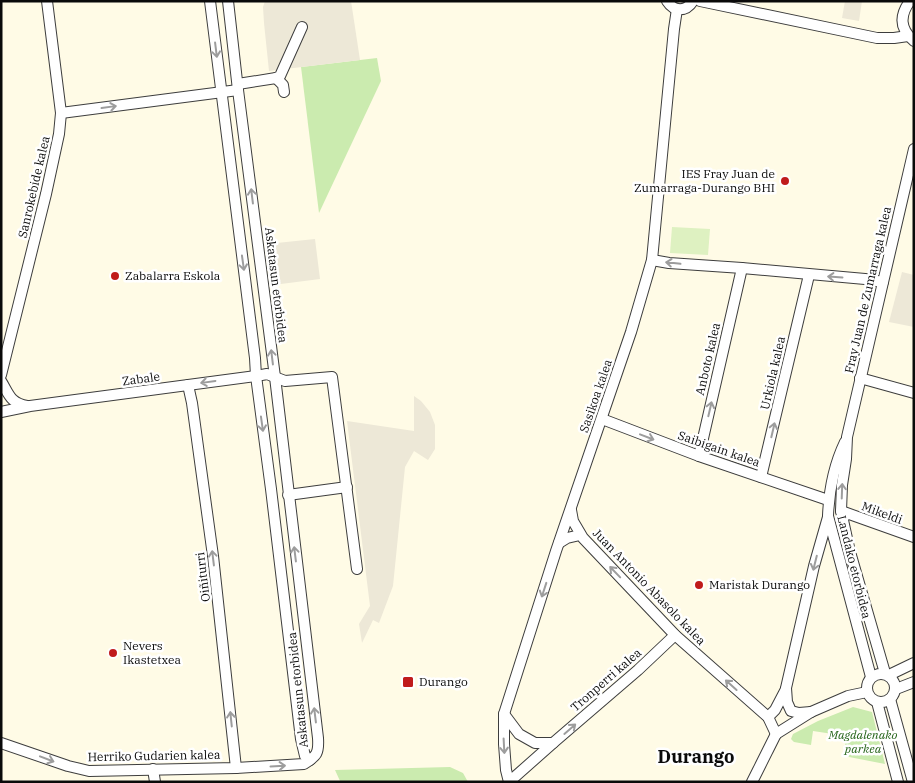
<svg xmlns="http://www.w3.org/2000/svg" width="915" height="783" font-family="'IBM Plex Serif',serif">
<rect width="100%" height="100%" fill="#fffbe6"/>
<!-- green -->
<g fill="#cbebaf">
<path d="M377 58 381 81 319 213 301 67Z"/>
<path d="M853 707 872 712 885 764 844 756 846 736 813 731 811 745 794 742 791 739 793 734 818 721Z"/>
<path d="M450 767 463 773 468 782 268 781H340L335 770Z"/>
</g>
<!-- pitch -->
<path fill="#def1c1" d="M672 227 710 229 708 255 670 253Z"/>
<!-- plaza -->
<g fill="#ede8d7">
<path d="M265 1H351L360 60 269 71 264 23 263 7Z"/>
<path d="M845 1H862L859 21 842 18Z"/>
<path d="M315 239 320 279 273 285 267 244Z"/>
<path d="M902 272 914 275V327L889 322Z"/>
<path d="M414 396 421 401 430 412 435 425V449L428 460 414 451 405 467 393 586 379 623 373 620 362 643 359 624 370 606 347 421 414 431Z"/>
</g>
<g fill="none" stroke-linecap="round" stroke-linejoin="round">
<defs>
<g id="street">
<path d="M210 1 255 358 256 376 271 489 301 739 305 756 310 760"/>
<path d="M667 1C674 12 686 12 693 1"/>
<path d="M700 1 877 38H894L908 36"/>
<path d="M910 1C899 16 900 29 914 41"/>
<path d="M276 78 283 85 284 92"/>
<path d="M238 84 276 78 280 76 302 27"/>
<path d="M61 113 238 90"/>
<path d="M652 260 669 263 742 268 865 279 883 282"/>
<path d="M1 375 46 194 59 134 61 113 47 1"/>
<path d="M860 378 914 393"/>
<path d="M1 381C9 394 10 403 27 406"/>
<path d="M188 385 192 403 213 556 236 768"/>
<path d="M1 412 30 406 256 376 267 374 285 381 332 377 357 569"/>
<path d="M602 419 699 456 828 500"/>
<path d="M845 442C834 465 829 491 828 516L871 677"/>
<path d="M699 456 742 268"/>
<path d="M761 477 809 275"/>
<path d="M288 495 347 487"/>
<path d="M571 510 573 521 583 538 675 635 768 717 776 734"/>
<path d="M841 511 914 537"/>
<path d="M559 543 567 538 580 535"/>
<path d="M885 673 850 552 841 511 842 485 846 459 847 437 914 149"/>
<circle cx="881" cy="688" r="14"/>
<path d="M889 675 914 663"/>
<path d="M896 689 914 682"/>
<path d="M890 699 913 782"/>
<path d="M877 702 898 782"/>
<path d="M811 712 799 713 791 711 787 702 786 688 814 566 828 517"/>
<path d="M504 714 519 734 535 743H553L638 670 675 635"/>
<path d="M768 717 775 710 786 689"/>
<path d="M776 734 811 712 848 696 867 692"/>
<path d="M1 743 68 766 89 771 236 768 304 764C317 756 319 753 318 738L275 377 238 90 228 1"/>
<path d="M153 769 155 782"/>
<path d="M509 782 506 770 504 744V714L556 551 631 332 652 260 674 29 677 9"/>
<path d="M509 782 553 743"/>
<path d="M752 782 776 734"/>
</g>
</defs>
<!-- street casing -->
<use href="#street" stroke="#3d3d3d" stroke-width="12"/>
<!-- street -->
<use href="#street" stroke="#fff" stroke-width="10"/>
</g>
<!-- one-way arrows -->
<defs><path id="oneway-shaft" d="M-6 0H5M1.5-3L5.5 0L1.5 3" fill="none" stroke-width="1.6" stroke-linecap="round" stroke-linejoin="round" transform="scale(1.25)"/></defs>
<g stroke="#9d9d9d">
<use href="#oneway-shaft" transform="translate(216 50) rotate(83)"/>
<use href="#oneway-shaft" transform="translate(109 107) rotate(-8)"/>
<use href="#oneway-shaft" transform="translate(252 196) rotate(-97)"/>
<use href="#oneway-shaft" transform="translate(243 263) rotate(82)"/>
<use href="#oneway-shaft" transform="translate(673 263) rotate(-174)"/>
<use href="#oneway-shaft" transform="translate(835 277) rotate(-176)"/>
<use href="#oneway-shaft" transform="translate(272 357) rotate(-97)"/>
<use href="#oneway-shaft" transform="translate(208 382) rotate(172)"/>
<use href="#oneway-shaft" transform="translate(710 409) rotate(-77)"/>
<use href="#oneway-shaft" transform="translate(262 424) rotate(82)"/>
<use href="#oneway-shaft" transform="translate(773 430) rotate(-77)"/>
<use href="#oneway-shaft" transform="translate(647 437) rotate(21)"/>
<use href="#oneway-shaft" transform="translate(842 491) rotate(-88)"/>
<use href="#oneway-shaft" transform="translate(295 554) rotate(-97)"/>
<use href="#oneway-shaft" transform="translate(213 558) rotate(-97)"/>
<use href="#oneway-shaft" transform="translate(815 563) rotate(104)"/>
<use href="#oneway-shaft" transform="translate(615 572) rotate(-134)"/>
<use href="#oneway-shaft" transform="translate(544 590) rotate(108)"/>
<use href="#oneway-shaft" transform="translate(731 685) rotate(-138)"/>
<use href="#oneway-shaft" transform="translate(315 715) rotate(-97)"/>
<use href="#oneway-shaft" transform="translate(231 719) rotate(-96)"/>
<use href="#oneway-shaft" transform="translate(570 729) rotate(-41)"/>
<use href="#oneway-shaft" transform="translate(504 746) rotate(87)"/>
<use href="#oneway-shaft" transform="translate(47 759) rotate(21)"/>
<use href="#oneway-shaft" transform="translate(278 766) rotate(-3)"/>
</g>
<!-- markers -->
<g fill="#c01b1c" stroke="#fff" stroke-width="2">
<circle cx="785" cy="181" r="5"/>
<circle cx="115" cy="276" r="5"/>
<circle cx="699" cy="585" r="5"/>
<circle cx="113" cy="653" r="5"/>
<rect x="402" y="676" width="12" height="12" rx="2.5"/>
</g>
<g text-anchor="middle" stroke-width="5" stroke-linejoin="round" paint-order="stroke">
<!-- poi labels -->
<g font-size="12" fill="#0a0a0a" stroke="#fff" text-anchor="start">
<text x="775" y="178" text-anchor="end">IES Fray Juan de<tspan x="775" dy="14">Zumarraga-Durango BHI</tspan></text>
<text x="125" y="280">Zabalarra Eskola</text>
<text x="709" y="589">Maristak Durango</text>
<text x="123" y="650">Nevers<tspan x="123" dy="14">Ikastetxea</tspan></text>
<text x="419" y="686">Durango</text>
</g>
<!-- street labels -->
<g font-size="12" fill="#0a0a0a" stroke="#fff">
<text transform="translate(34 187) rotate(-77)" y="4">Sanrokebide kalea</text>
<text transform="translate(276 285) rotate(83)" y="4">Askatasun etorbidea</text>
<text transform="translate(868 290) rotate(-77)" y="4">Fray Juan de Zumarraga kalea</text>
<text transform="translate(708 359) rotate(-77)" y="4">Anboto kalea</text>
<text transform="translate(773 373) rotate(-77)" y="4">Urkiola kalea</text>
<text transform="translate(141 379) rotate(-8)" y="4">Zabale</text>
<text transform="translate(596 396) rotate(-71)" y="4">Sasikoa kalea</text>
<text transform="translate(719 449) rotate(19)" y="4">Saibigain kalea</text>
<text transform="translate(882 513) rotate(20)" y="4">Mikeldi</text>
<text transform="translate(854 567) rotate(76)" y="4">Landako etorbidea</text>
<text transform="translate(203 577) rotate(-97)" y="4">Oiñiturri</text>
<text transform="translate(649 587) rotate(46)" y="4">Juan Antonio Abasolo kalea</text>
<text transform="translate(606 680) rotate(-41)" y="4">Tronperri kalea</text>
<text transform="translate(298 690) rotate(-96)" y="4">Askatasun etorbidea</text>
<text transform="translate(154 756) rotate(-1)" y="4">Herriko Gudarien kalea</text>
</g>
<!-- park labels -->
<g font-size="12" font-style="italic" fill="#246318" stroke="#fff">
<text x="863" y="739">Magdalenako<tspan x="863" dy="14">parkea</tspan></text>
</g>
<!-- district labels -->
<g font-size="18" font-weight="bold" fill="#0a0a0a" stroke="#fff">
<text x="696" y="763">Durango</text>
</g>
</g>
<!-- border -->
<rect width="915" height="783" fill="none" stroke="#0a0a0a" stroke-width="5"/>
</svg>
